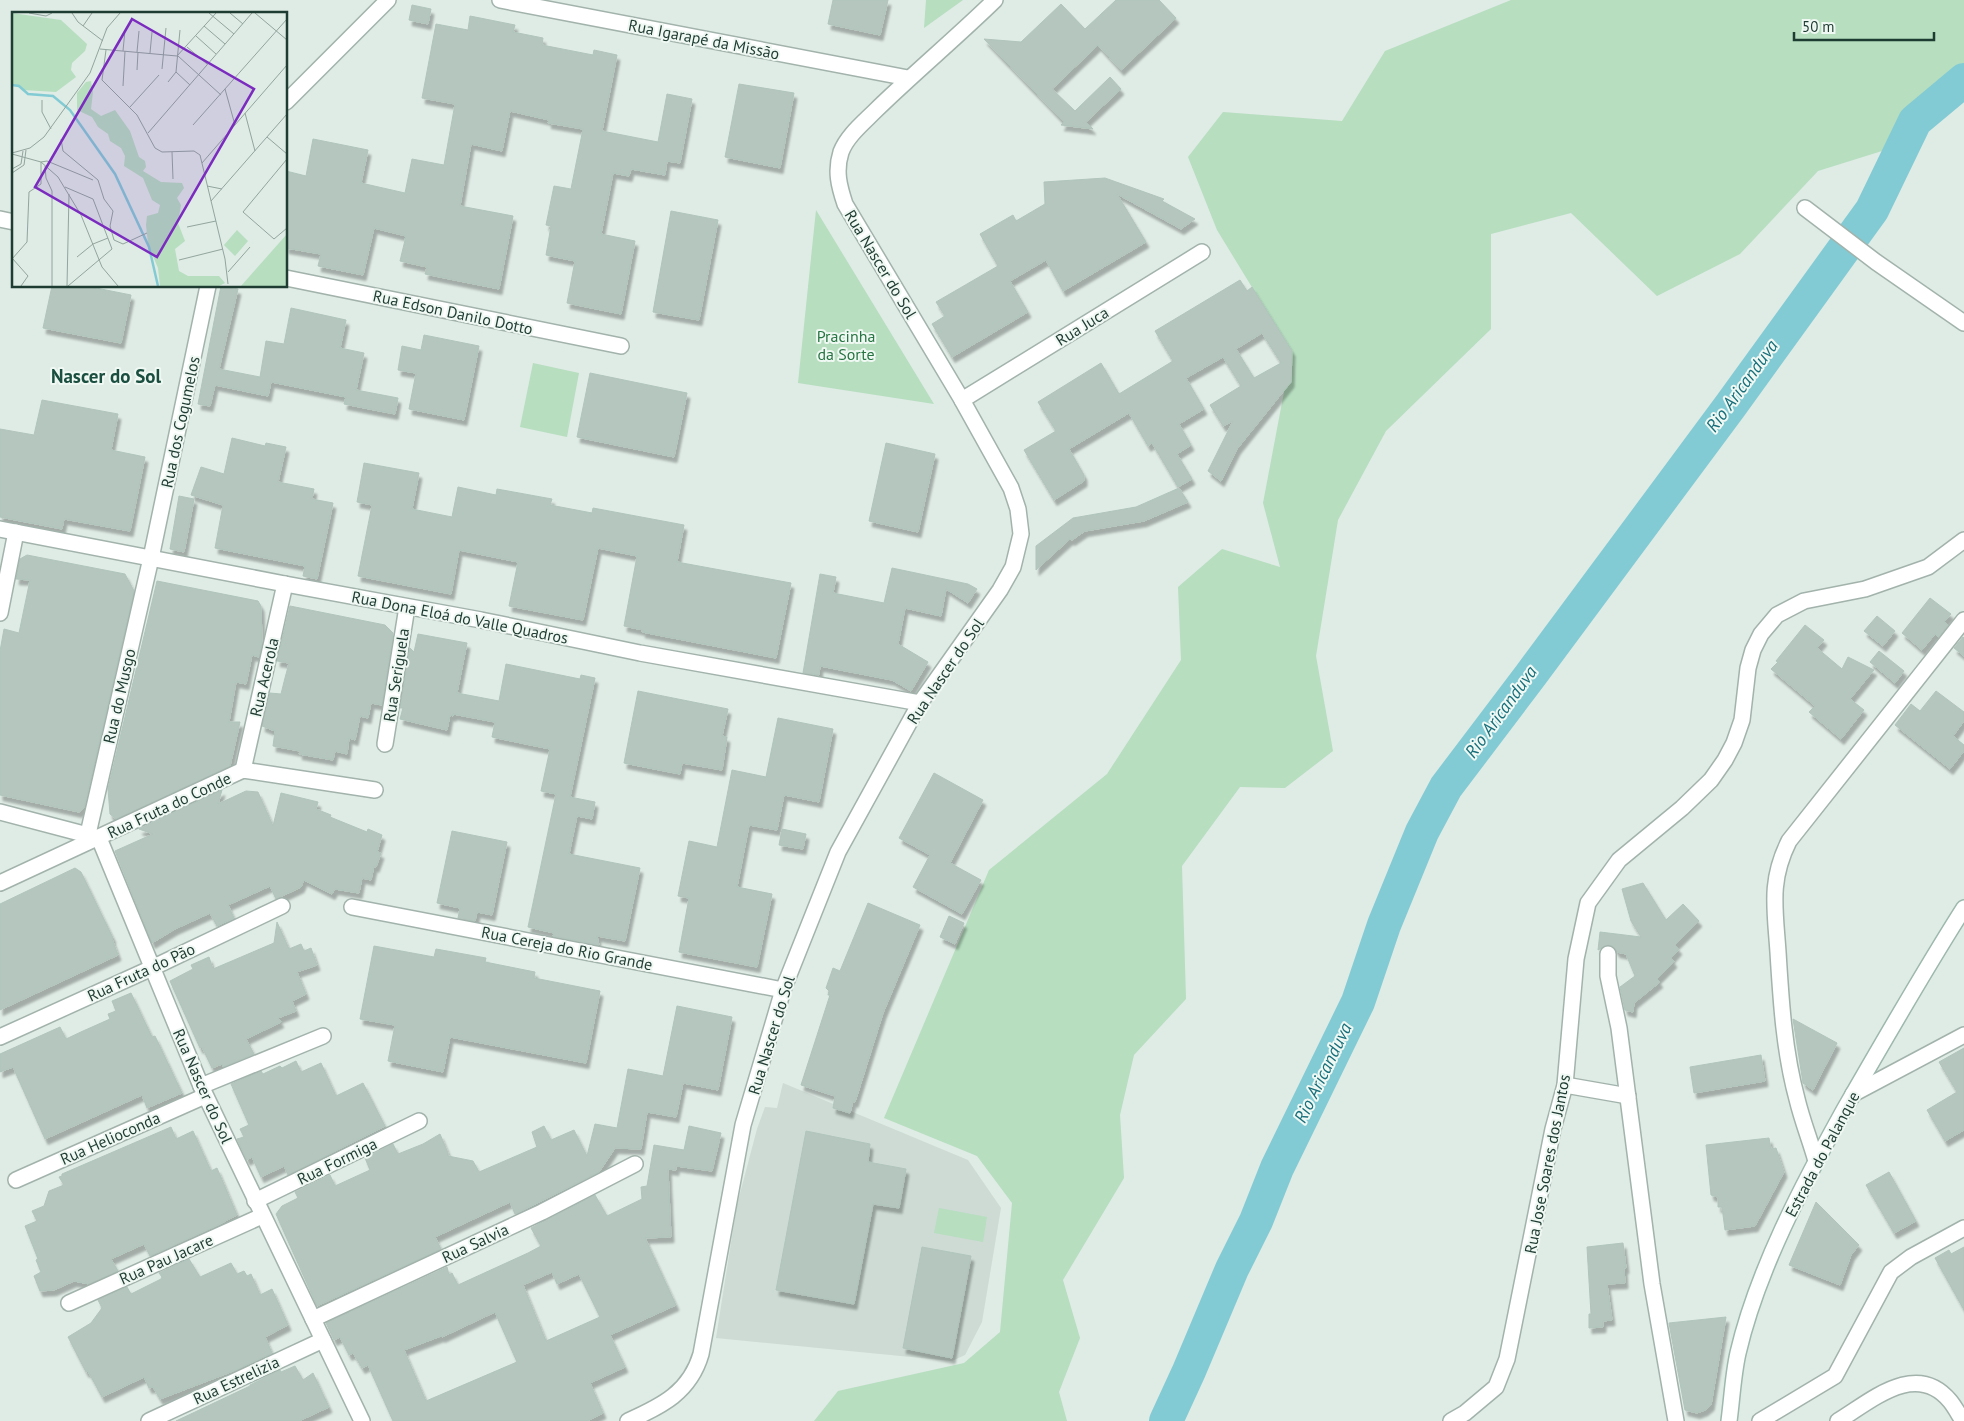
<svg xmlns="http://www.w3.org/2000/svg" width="1964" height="1421" font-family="'PT Sans',sans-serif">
<defs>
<filter id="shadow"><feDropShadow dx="3" dy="5.5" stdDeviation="1" flood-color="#0004"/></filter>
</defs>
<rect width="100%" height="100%" fill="#dfebe5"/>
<!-- built -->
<path fill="#cddbd4" d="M783 1083 968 1160 1001 1208 982 1322 965 1355 952 1361 716 1338 737 1205 757 1129 765 1107 777 1108Z"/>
<!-- green -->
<g fill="#b6debf">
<path d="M926 0H963L924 28Z"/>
<path d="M1511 0H1964V75L1898 146 1818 171 1740 254 1657 296 1571 213 1491 234V329L1386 431 1338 520 1316 656 1333 751 1285 788 1240 787 1182 866 1186 999 1134 1055 1120 1115 1124 1178 1063 1280 1080 1338 1059 1392 1067 1421H814L838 1391 964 1363 1000 1332 1012 1203 977 1156 884 1118 989 870 1107 774 1181 660 1178 587 1222 549 1280 567 1263 503 1287 376 1286 343 1217 230 1188 157 1223 112 1342 121 1385 51Z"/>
<path d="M816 210 934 404 798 383Z"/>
<path d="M533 363 579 373 567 437 520 427Z"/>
<path d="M939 1208 987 1217 983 1242 934 1233Z"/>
</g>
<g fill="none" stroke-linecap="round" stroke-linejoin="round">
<!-- river -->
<path stroke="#83cbd4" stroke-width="34" d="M1166 1421 1189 1371 1232 1269 1256 1221 1277 1168 1358 1002 1384 925 1422 832 1446 787 1530 676 1731 405 1872 210 1915 121 1964 80"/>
</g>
<!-- building -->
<g fill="#b4c6be" stroke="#b1c5bc" fill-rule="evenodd" filter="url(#shadow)">
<path d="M833 0H888L880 35 828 24Z"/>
<path d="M1116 0H1159L1176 18 1121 70 1098 45 1052 89 1075 111 1110 77 1121 89 1086 122 1093 129 1061 125 1064 122 984 39 1021 42 1061 4 1085 29Z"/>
<path d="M412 5 431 9 428 24 409 20Z"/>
<path d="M470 16 515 25 513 32 543 38 542 45 593 55 594 50 617 55 602 131 658 142 667 94 692 99 680 163 667 161 665 175 631 169 629 176 613 173 601 234 635 241 621 314 567 303 575 261 546 255 551 226 546 225 554 186 571 189 583 129 548 123 549 120 510 111 502 151 471 144 460 206 513 216 499 289 425 274 427 267 400 261 406 236 374 228 363 275 318 266 321 254 286 248V171L306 176 313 139 368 150 361 183 405 193 412 159 444 165 455 104 422 98 436 24 468 30Z"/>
<path d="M739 84 794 93 780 168 725 157Z"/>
<path d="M1105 178 1164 199 1162 201 1195 219 1181 229 1117 194 1146 242 1063 291 1046 260 1010 281 1028 312 952 357 932 324 945 316 936 302 998 266 980 234 1013 215 1016 221 1045 204 1044 182Z"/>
<path d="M671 211 718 220 699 320 653 312Z"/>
<path d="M1240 280 1247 291 1252 287 1292 351 1291 382 1237 449 1221 481 1208 471 1233 421 1223 426 1210 405 1241 386 1223 357 1186 378 1204 409 1179 424 1191 445 1177 454 1192 479 1178 487 1152 443 1148 446 1129 413 1069 449 1084 475V481L1054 500 1024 450 1056 431 1038 402 1101 363 1119 394 1173 361 1155 331ZM1262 333 1281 363 1254 378 1236 349Z"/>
<path d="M52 286H86L131 295 121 343 43 328Z"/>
<path d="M221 286 238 289 219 369 260 377 266 341 284 344 291 308 346 320 340 348 364 353 356 390 398 398 395 414 344 404 346 397 271 382 268 396 215 385 210 406 198 404Z"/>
<path d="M424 335 479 346 464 420 409 409 416 373 398 370 402 346 421 350Z"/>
<path d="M590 373 687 393 674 457 577 437Z"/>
<path d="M42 400 118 414 111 450 145 457 130 531 64 519 62 529 0 517V429L34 435Z"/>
<path d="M232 438 265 446 266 443 286 447 278 482 314 489 312 499 333 503 317 579 303 576 305 566 215 548 223 505 191 495 201 467 224 474Z"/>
<path d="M886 443 935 454 918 532 869 521Z"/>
<path d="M364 463 419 473 412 509 452 517 458 487 496 495 497 489 552 499 550 505 592 513 593 508 684 525 677 562 791 583 776 658 642 632 643 630 624 626 637 556 598 548 583 620 509 606 518 562 459 550 451 594 358 576 372 505 357 502Z"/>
<path d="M1179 488 1188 502 1144 521 1085 531 1072 540 1070 539 1036 570V546L1073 518 1136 507Z"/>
<path d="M179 496 194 499 184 552 170 549Z"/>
<path d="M27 555 125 574 134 591 84 808 79 812 0 795V651L4 629 19 633 30 580 16 579 20 559Z"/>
<path d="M892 568 968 584 977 589 968 603 946 589 941 616 905 608 898 644 928 662 911 691 892 680 820 666 819 675 803 673 820 574 836 577 833 593 884 603Z"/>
<path d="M157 581 258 601 261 606 262 642 259 657 252 655 246 684 236 682 229 722H240L230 766 116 819 110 814 108 789Z"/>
<path d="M1930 598 1951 614 1944 622 1948 625 1939 637 1935 634 1922 650 1902 633Z"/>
<path d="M290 606 385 625 393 633 382 705 371 703 368 718 360 716 355 740 349 738 347 754 335 751 333 760 299 754 300 751 273 746 275 731 262 726 270 693 281 694 285 678 289 663 277 661Z"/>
<path d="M1877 616 1895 631 1883 646 1864 631Z"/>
<path d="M1805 625 1824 640 1817 648 1842 669 1848 657 1874 670 1850 699 1864 710 1841 739 1809 712 1815 706 1771 669 1778 662 1776 661Z"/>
<path d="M418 634 467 643 457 693 499 701 506 664 580 679 581 675 595 678 570 797 595 802 592 819 577 816 569 854 640 868 625 941 597 936 599 945 553 936 554 933 528 927 556 794 541 791 550 749 492 737 495 722 453 714V716L450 715 447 730 400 719 403 708H400L410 648 414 652Z"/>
<path d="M1963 637 1964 638V656L1954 648Z"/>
<path d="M1879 651 1904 671 1895 683 1870 662Z"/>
<path d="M638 691 728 709 722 736 727 737 722 770 682 763 680 774 624 763Z"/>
<path d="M1936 691 1964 712V721L1953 736 1964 745V751L1950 769 1895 725 1911 704 1920 711Z"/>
<path d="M778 718 833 729 819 802 784 795 777 830 749 825 737 887 772 894 757 967 679 952 689 898 678 896 689 841 717 847 732 770 766 777Z"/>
<path d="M934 773 983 800 950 863 981 880 962 914 913 887 930 855 899 838Z"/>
<path d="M222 790 218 804 246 791 258 792 273 826 281 793 318 802 316 809 331 815 330 817 367 832 368 829 382 835 377 852 381 853 376 867 374 866 371 880 362 878 359 893 335 889 332 894 304 880 301 887 276 899 270 886 228 905 234 918 217 926 210 913 175 929 152 943 115 851 153 834 139 829Z"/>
<path d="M782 829 806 834 803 849 779 845Z"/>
<path d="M452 831 507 842 492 915 477 912 475 921 458 918 460 908 437 903Z"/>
<path d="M75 868 81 872 113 938 112 939 118 955 0 1010V904Z"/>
<path d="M1643 883 1666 920 1683 904 1699 921 1675 945 1679 949 1671 958 1674 962 1657 979 1660 982 1634 1003 1633 1012 1625 1010 1620 987 1635 976 1626 954 1617 952 1613 946 1608 945 1598 950 1600 932 1641 937 1631 921 1622 889Z"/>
<path d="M868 903 920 925 883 1013 855 1102 853 1101 850 1113 833 1108 835 1096 801 1085 830 995H828L829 991 826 988 833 968 840 971Z"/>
<path d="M949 916 964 923 955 944 940 937Z"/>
<path d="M277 922 289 949 301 944 304 951 311 948 317 965 297 972 306 994 292 1001 296 1011 278 1018 281 1022 246 1039 254 1054 223 1067 222 1064 212 1068 202 1047 200 1048 170 981 193 969 191 965 209 957 213 969 274 943Z"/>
<path d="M374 946 434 957 436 949 486 958 485 962 535 972 534 978 600 991 586 1063 450 1037 443 1072 388 1061 395 1025 360 1019Z"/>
<path d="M131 993 152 1037 155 1036 182 1093 147 1108 142 1095 45 1139 13 1067 0 1072V1054L60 1027 66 1039 83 1031 110 1019 108 1014 116 1011 112 1001Z"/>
<path d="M677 1006 732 1017 718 1090 683 1083 676 1117 647 1112 641 1149 615 1148 599 1172 515 1214 510 1202 435 1237 441 1249 317 1306 276 1214 282 1206 298 1198 295 1192 330 1175 335 1186 370 1170 365 1158 393 1144 398 1154 423 1144 440 1134 448 1153V1156L473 1161 479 1172 537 1147 532 1132 544 1126 551 1140 574 1130 587 1156 595 1124 617 1128 628 1069 663 1076Z"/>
<path d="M1793 1019 1837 1043 1813 1090 1803 1083Z"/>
<path d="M1964 1048V1130L1945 1141 1927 1110 1957 1092 1939 1062Z"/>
<path d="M1761 1055 1765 1081 1694 1093 1690 1067Z"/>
<path d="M296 1061 301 1072 321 1063 336 1096 363 1083 385 1126 288 1175 284 1166 261 1177 252 1157 247 1160 237 1139 244 1137 240 1129 249 1125 231 1084 261 1071 263 1074 280 1066 282 1068Z"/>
<path d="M689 1126 721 1133 712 1171 676 1166V1170L668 1169 671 1237 645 1238 676 1305 610 1335 625 1367 590 1383 603 1413 587 1421H393L368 1365 362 1368 353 1353 349 1355 340 1337 334 1340 326 1323 447 1267 449 1275 452 1273 458 1285 528 1253 541 1246 531 1228 595 1195 607 1216 642 1199 641 1187 647 1186 654 1145 684 1150ZM552 1272 557 1284 579 1274 600 1317 546 1341 523 1285ZM495 1312 517 1362 426 1401 404 1350 441 1336 442 1337Z"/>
<path d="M171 1127 176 1139 193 1131 211 1171 217 1168 237 1215 216 1226 150 1256 144 1244 111 1259 118 1271 89 1284 74 1281 54 1290 40 1291 34 1276 41 1272 36 1260 38 1259 25 1226 37 1221 32 1211 44 1206 49 1191 64 1185 59 1177 62 1176V1174Z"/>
<path d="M806 1131 870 1144 868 1162 906 1169 899 1208 873 1204 854 1304 776 1290Z"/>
<path d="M1769 1138 1771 1149 1776 1148 1784 1172 1755 1226 1725 1230 1722 1207H1718V1197L1711 1195 1706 1145Z"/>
<path d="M1889 1172 1916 1221 1894 1233 1866 1185Z"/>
<path d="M1816 1202 1859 1245 1851 1255 1840 1285 1789 1265Z"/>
<path d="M1623 1243 1626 1268H1624L1625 1283 1607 1284 1612 1320 1603 1321V1327L1589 1328V1314H1591L1587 1247Z"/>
<path d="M922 1247 971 1256 952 1358 903 1348Z"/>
<path d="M1964 1247V1310L1935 1258 1949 1250 1951 1254Z"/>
<path d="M189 1259 200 1277 231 1263 237 1274 244 1271 247 1276 251 1274 260 1295 272 1289 288 1325 265 1337 272 1353 236 1370 160 1399 153 1387 149 1388 144 1377 102 1397 88 1371 86 1372 68 1337 91 1323 102 1308 98 1300 127 1287 131 1294 161 1279 162 1277 159 1273Z"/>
<path d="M1726 1317 1711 1405 1705 1410 1697 1413 1685 1410 1669 1323Z"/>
<path d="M295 1366 303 1380 313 1373 329 1407 299 1421H176L250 1386V1385L280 1370 281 1372Z"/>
</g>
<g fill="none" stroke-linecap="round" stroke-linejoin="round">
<defs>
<g id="street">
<path d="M500 0 908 78"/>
<path d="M286 102 388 0"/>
<path d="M1805 208 1876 262 1964 323"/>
<path d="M0 219 14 222"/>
<path d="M286 278 621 346"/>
<path d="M962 400 1202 252"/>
<path d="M0 529 285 584 481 620 640 653 920 703"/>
<path d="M0 613 16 532"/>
<path d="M385 744 407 607"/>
<path d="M243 770 285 584"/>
<path d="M0 812 99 838 201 1086 362 1421"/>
<path d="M88 834 151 558 208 286"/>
<path d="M0 883 243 770 375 790"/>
<path d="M352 907 783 990"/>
<path d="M1608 954V976L1619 1028 1652 1284 1676 1421"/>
<path d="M0 1037 154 967 282 906"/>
<path d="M1565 1085 1628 1096"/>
<path d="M201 1086 323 1036"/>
<path d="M1853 1094 1964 1035"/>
<path d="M1816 1161C1810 1140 1802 1120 1797 1099 1784 1051 1781 1001 1778 952 1775 908 1769 881 1789 841L1964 620"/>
<path d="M16 1180 205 1096"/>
<path d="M255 1201 419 1121"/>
<path d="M69 1303 262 1216"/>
<path d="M313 1319 542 1212 635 1164"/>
<path d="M149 1421 323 1340"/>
<path d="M628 1421C662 1406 690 1392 701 1354L743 1125 783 990 838 852 920 703 1000 590 1013 567 1021 534 1018 509 1011 488 962 400 845 204C839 186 835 171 841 152 847 136 863 123 875 111 914 73 956 38 995 0"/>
<path d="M1451 1421 1465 1413 1496 1387 1507 1359 1553 1129 1565 1085 1576 959 1588 903 1619 860 1682 808 1711 780 1725 760 1734 743 1742 720 1748 668 1753 650 1761 634 1777 615 1804 601 1865 589 1928 567 1964 540"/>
<path d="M1760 1421 1835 1376 1891 1272 1911 1257 1964 1228"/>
<path d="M1838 1421C1871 1401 1916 1360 1950 1401 1955 1407 1959 1415 1963 1421"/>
</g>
<path id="secondary" d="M1729 1421C1732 1399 1733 1375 1738 1353 1757 1271 1803 1184 1844 1110 1883 1042 1922 974 1964 908"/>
</defs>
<!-- street casing -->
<use href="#street" stroke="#a2b3ac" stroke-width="18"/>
<!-- secondary casing -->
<use href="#secondary" stroke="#9db8ad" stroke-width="18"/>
<!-- street -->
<use href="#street" stroke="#fff" stroke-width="15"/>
<!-- secondary -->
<use href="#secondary" stroke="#fff" stroke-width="15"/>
</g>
<g text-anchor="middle" stroke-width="4" stroke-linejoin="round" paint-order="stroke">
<!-- street labels -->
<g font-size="16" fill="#1f3c33" stroke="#f0f8f3">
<text transform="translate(704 39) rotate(11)" y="6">Rua Igarapé da Missão</text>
<text transform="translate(881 264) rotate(59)" y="6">Rua Nascer do Sol</text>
<text transform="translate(453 312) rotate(12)" y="6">Rua Edson Danilo Dotto</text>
<text transform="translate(1082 326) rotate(-32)" y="6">Rua Juca</text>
<text transform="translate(180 422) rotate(-78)" y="6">Rua dos Cogumelos</text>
<text transform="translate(460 617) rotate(11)" y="6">Rua Dona Eloá do Valle Quadros</text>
<text transform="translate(945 671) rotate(-56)" y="6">Rua Nascer do Sol</text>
<text transform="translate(396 675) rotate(-81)" y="6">Rua Seriguela</text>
<text transform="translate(264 677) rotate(-77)" y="6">Rua Acerola</text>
<text transform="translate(119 696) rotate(-77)" y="6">Rua do Musgo</text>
<text transform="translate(169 805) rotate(-25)" y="6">Rua Fruta do Conde</text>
<text transform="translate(567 948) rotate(11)" y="6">Rua Cereja do Rio Grande</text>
<text transform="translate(141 972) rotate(-25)" y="6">Rua Fruta do Pão</text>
<text transform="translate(771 1035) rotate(-73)" y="6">Rua Nascer do Sol</text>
<text transform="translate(203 1086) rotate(66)" y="6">Rua Nascer do Sol</text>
<text transform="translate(110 1138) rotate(-24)" y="6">Rua Helioconda</text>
<text transform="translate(1822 1154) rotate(-62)" y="6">Estrada do Palanque</text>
<text transform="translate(337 1161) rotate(-26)" y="6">Rua Formiga</text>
<text transform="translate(1547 1164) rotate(-79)" y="6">Rua Jose Soares dos Jantos</text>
<text transform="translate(475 1243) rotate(-25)" y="6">Rua Salvia</text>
<text transform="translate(166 1259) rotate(-24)" y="6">Rua Pau Jacare</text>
<text transform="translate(236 1380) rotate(-25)" y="6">Rua Estrelizia</text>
</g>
<!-- park labels -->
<g font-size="16" fill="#277542" stroke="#f0f8f3">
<text x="846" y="342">Pracinha<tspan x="846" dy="18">da Sorte</tspan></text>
</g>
<!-- water labels -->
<g font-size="18" font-style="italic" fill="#166f7b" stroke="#f0f8f3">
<text transform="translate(1742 386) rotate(-54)" y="6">Rio Aricanduva</text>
<text transform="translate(1501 712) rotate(-54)" y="6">Rio Aricanduva</text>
<text transform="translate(1323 1073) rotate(-64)" y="6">Rio Aricanduva</text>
</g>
<!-- quarter labels -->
<g font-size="19" font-weight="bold" fill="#1a4f40" stroke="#f0f8f3">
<text x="106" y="383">Nascer do Sol</text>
</g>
</g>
<!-- overview -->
<g transform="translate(12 12)">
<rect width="275" height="275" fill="#dfebe5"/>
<path d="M0 1 49 8 75 32 73 39 60 51 59 58 64 65 44 80 11 78 0 71ZM79 69 81 80 79 97 89 104 103 98 118 119 127 145 133 149 134 155 131 159 149 170 170 171 172 176 165 186 169 193 166 211 173 229 163 237 167 259 176 264H207L213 271 207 274H148L146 256 136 232 134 213 135 204 146 201 148 193 140 188 131 166 112 154 113 144 109 136 98 129 96 122 86 115 80 105 65 98V81L74 70ZM225 218 236 229 223 244 212 233ZM275 222V274H229Z" fill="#b6debf"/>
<path fill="none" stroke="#83cbd4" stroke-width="2.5" d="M0 73 7 74 16 82 41 84 58 98 103 162 137 235 146 274"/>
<path fill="none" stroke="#92a59e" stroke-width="1" d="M17 1 34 4 40 1M60 1 66 10 91 29M197 1 222 22M218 1 231 12M243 1 275 28M71 14 80 1M192 14 213 32M184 24 204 42M175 35 195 52M88 37 165 44 204 1M94 38 90 68 125 103 143 136 150 140 182 139 188 143 213 247 216 272M111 39 113 18M125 40 127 19M138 41 140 20M166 44 209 83M150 57 154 16M125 58 126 40M164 60 178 73M156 70 164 60 168 18M111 74 113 39M213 77 223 113M30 88V100L39 117M118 95 147 63M233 101 243 139M181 113 275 7M136 121 240 1M255 125 275 142M49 127 51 139 86 168 92 187 101 199 98 214 102 228 111 232 135 221M160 140 161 167M0 141 18 136 32 125 78 61 95 16 108 1M0 142 29 150 46 165 69 203 90 255 106 274M275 147 231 200 262 227 275 216M29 150 35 149 81 168M190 151 275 53M33 154 34 166 40 179V274M0 157 9 152 11 139M0 161 12 153 14 138M195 174 210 177M53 175 81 187 100 237 56 274M199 189 275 102M175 215 204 209M65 245 81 232 96 226M0 246 16 264 9 274M0 247 15 230 17 180 29 172V150M167 248 211 237M216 260 238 235M55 274 57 182"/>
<path fill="#7b2cbf" fill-opacity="0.15" stroke="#7b2cbf" stroke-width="2.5" d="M120 7 242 77 145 245 23 175Z"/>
<rect width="275" height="275" fill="none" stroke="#1f3c33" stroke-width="2.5"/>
</g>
<!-- scale -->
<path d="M1794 32v8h140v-8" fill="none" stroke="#1f3c33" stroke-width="2.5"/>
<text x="1802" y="32" font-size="15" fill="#1f3c33" stroke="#f0f8f3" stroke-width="4" paint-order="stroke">50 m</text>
</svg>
